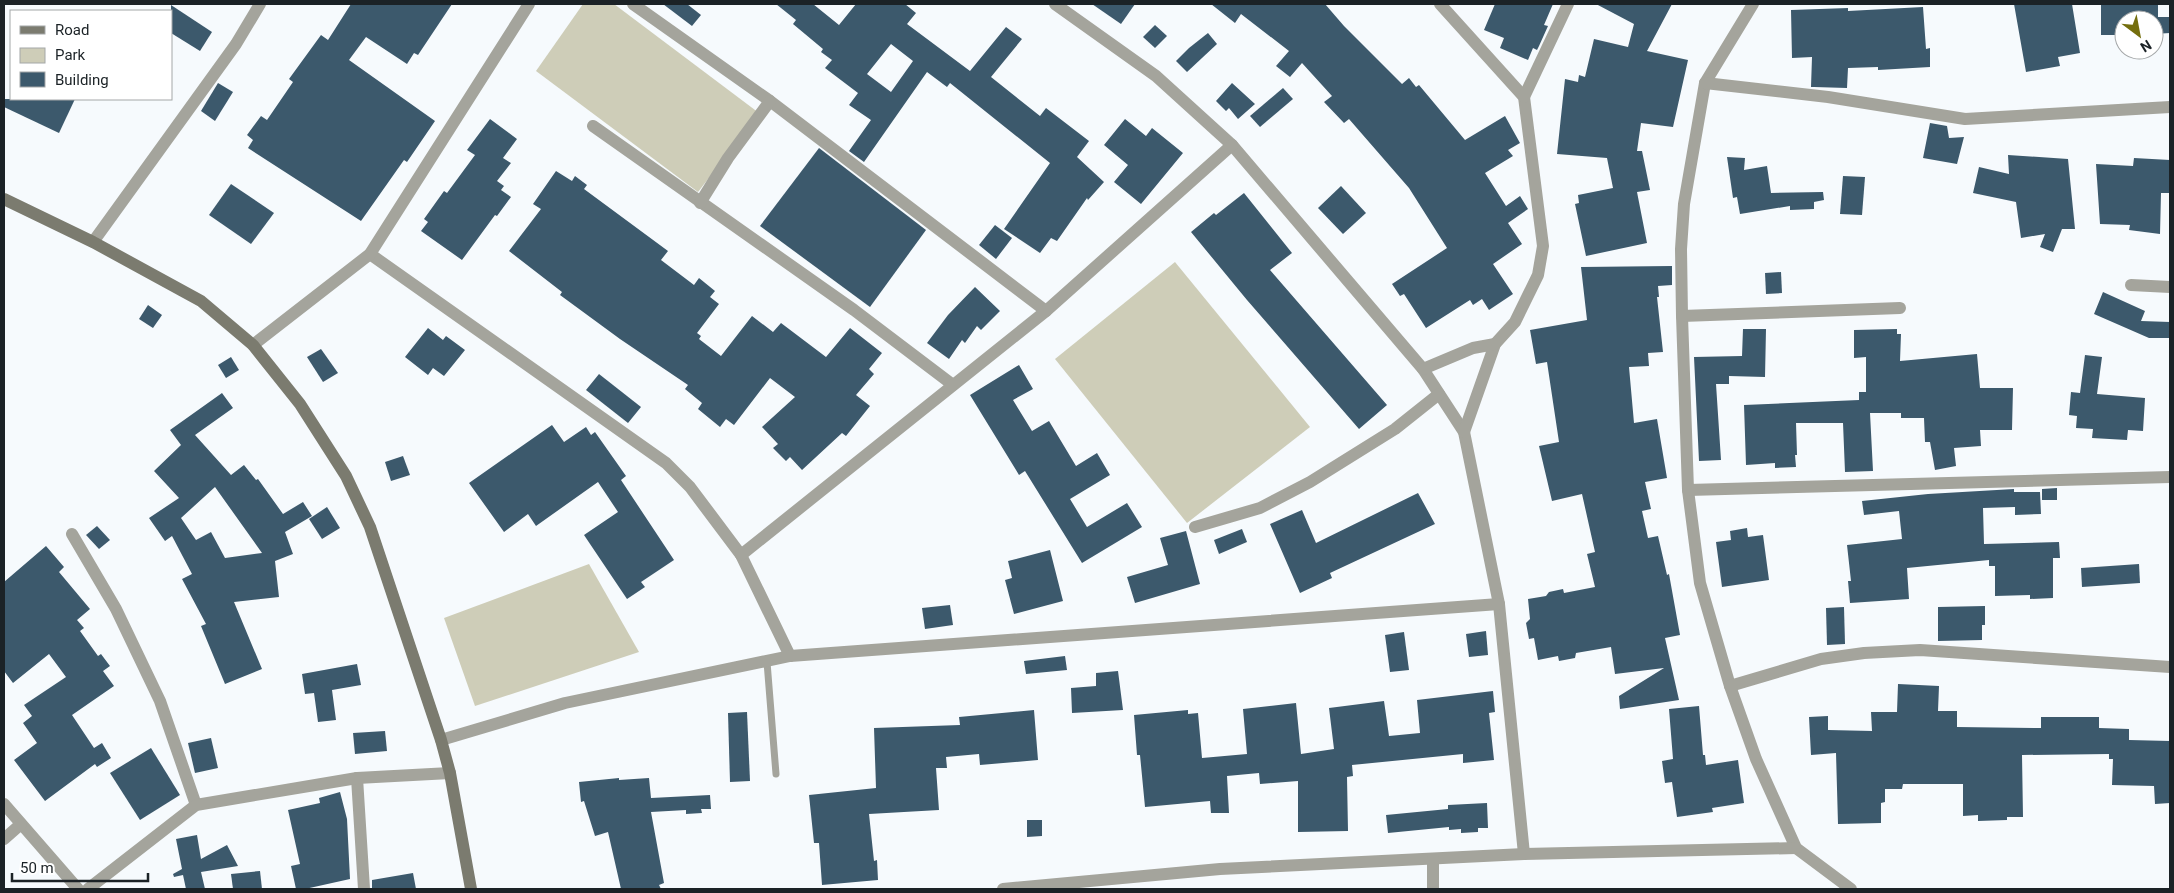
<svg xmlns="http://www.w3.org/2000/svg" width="2174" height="893" font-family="Roboto,sans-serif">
<rect width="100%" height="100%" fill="#f6fafd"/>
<!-- green -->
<g fill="#cecdb8">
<path d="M583 4H614L759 113 698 192 536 71Z"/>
<path d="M1175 262 1310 427 1187 523 1055 359Z"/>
<path d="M589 564 639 652 475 706 444 618Z"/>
</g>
<!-- building -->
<g fill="#3c596c" fill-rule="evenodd">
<path d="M351 4H452L418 55 414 53 407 64 366 37 349 60 435 121 407 162 404 160 361 221 248 148 253 140 247 135 261 116 267 120 293 82 289 79 321 35 328 40Z"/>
<path d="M663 4H687L701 15 692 26Z"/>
<path d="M776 4H813L839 25 856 4H905L916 13 907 24 970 71 1006 27 1022 39 991 77 1040 116 1046 108 1089 141 1077 157 1104 182 1088 200 1087 198 1057 241 1051 238 1040 253 1004 229 1050 163 950 83 947 87 927 72 864 162 849 151 871 120 849 105 858 93 825 68 832 60 821 52 823 49 793 24 796 20ZM891 44 913 61 891 92 867 74Z"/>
<path d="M1092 4H1135L1121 24Z"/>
<path d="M1211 4H1325L1344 26 1402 84 1409 78 1416 87 1419 85 1465 140 1505 116 1520 143 1508 150 1513 156 1485 173 1506 206 1520 196 1528 209 1508 223 1522 244 1493 264 1513 294 1489 310 1482 299 1473 305 1470 300 1426 328 1404 294 1400 296 1392 284 1447 248 1409 188 1349 119 1344 123 1324 102 1332 96 1302 63 1290 77 1276 66 1289 51 1241 14 1235 23Z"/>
<path d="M1495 4H1553L1544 25 1548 26 1539 46 1537 50 1533 48 1528 60 1500 48 1504 38 1484 30Z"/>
<path d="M1596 4H1672L1647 51 1688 60 1673 127 1641 123 1637 151H1642L1650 190 1637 192 1647 243 1586 256 1575 204 1579 203 1578 195 1613 188 1607 158 1557 154 1565 79 1578 82 1579 75 1585 77 1594 39 1628 47 1634 24Z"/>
<path d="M2014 4H2072L2080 53 2058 57 2060 66 2026 72Z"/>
<path d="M2101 4H2158V17H2170V33L2154 34V20H2124V35H2101Z"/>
<path d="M171 5 212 32 200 51 171 33Z"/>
<path d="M1923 7 1926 49 1930 48V67L1878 70V67L1848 68 1847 88 1814 87H1811L1812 57 1792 58 1791 10 1848 8V11Z"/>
<path d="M1155 25 1167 36 1155 48 1143 37Z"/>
<path d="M1208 33 1217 44 1187 72 1176 61 1189 48Z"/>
<path d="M218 83 233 92 215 121 201 111Z"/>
<path d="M1232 83 1255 104 1238 119 1229 108 1226 111 1216 101Z"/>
<path d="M1283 88 1293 99 1260 127 1250 116Z"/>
<path d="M4 99H75L59 133 4 107Z"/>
<path d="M490 119 517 139 503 158 511 163 497 181 504 186 501 190 511 197 497 216 495 215 462 260 421 231 428 222 424 219 444 191 447 193 475 155 467 150Z"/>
<path d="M1125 119 1146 136 1152 128 1183 153 1141 204 1114 182 1128 165 1104 145Z"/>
<path d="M1930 123 1947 126 1949 138 1964 137 1957 164 1923 158Z"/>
<path d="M819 148 926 230 870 307 760 226Z"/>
<path d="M2008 155 2068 159 2075 229H2062L2053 252 2040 247 2045 234 2021 238 2016 202 1973 193 1979 167 2009 174Z"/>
<path d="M1727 157 1745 158 1744 170 1767 166 1771 193 1823 192 1824 200 1814 202V209L1790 210V206L1740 214 1737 197 1733 198Z"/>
<path d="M2134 158 2170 160V193H2161L2160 234 2129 230 2130 225 2100 224 2096 164 2133 166Z"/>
<path d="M556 171 572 181 575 176 587 185 584 189 668 251 661 260 694 285 699 278 715 291 710 297 719 304 697 333 701 336 699 339 721 356 752 316 773 332 781 323 826 357 850 328 882 353 869 369 874 374 856 395 870 406 846 436 842 433 802 470 790 457 786 461 773 448 778 444 762 427 795 397 770 378 734 425 726 419 720 427 698 409 702 403 685 389 688 385 620 339 560 295 562 292 509 251 541 209 533 204Z"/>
<path d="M1843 176 1865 177 1862 215 1840 214Z"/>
<path d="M231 184 274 213 251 244 209 215Z"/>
<path d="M1341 186 1366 213 1343 234 1318 208Z"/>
<path d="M1244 193 1292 253 1270 270 1387 405 1359 429 1247 300 1191 232 1214 213 1216 215Z"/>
<path d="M995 225 1012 238 996 259 979 245Z"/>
<path d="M1672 266V285L1658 286 1659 297H1657L1663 352 1648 353 1649 366 1629 367 1634 423 1657 419 1667 478 1645 482 1651 509 1642 511 1648 538 1658 536 1667 575 1669 574 1680 635 1665 638 1679 700 1620 709 1619 696 1664 668 1615 674 1611 647 1576 653 1575 658 1559 661 1558 656 1538 660 1534 638 1529 639 1526 623 1530 619 1528 599 1546 596 1549 592 1563 589 1564 593 1595 587 1587 554 1595 552 1582 494 1552 501 1539 446 1559 442 1547 362 1536 364 1530 330 1587 320 1581 267Z"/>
<path d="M1781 272 1782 293 1766 294 1765 273Z"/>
<path d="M975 287 1000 311 981 330 977 326 965 343 962 340 949 359 927 343 948 315Z"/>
<path d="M2103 292 2145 311 2141 321 2170 322V338H2149L2094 314Z"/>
<path d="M148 305 162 315 153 328 139 319Z"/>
<path d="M428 328 443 340 446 336 465 350 444 376 433 368 428 375 405 357Z"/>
<path d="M1743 329H1766L1765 377 1729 376V384H1716L1721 460 1699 461 1694 357 1742 356Z"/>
<path d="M1897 329V334H1901L1900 361 1977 354 1980 388H2013L2012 430H1980L1981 446 1954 448 1956 466 1935 470 1930 442H1925L1924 418H1901V413H1870L1873 471 1845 472 1843 423H1796L1797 455H1795L1796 467 1775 468V463L1746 465 1744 405 1859 400V392H1866V357L1854 358V330Z"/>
<path d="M321 349 338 373 323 382 307 357Z"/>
<path d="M2085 355 2102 357 2097 394 2145 398 2143 431 2128 430 2127 440 2092 438 2093 429 2076 428 2077 416 2069 415 2071 392 2080 393Z"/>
<path d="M231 357 239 370 226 378 218 365Z"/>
<path d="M1019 365 1033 389 1013 400 1032 431 1049 421 1076 466 1097 453 1110 475 1070 499 1087 527 1127 503 1142 527 1082 563 1025 471 1019 475 970 395Z"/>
<path d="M599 374 641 407 628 423 586 390Z"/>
<path d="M222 393 233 408 195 435 231 475 244 465 256 480 258 479 283 514 303 502 312 516 285 532 293 554 275 561 279 597 234 602 262 669 225 684 201 626 206 624 182 579 192 574 172 536 165 541 149 518 179 498 154 471 181 445 170 430ZM215 487 262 553 225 558 211 532 196 540 181 518Z"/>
<path d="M552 425 564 442 586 427 591 435 595 432 626 476 621 480 674 560 641 582 645 587 627 599 584 535 618 512 598 482 536 526 528 514 504 532 469 483Z"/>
<path d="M403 456 410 475 391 481 385 462Z"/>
<path d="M2057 488V500H2042V489Z"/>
<path d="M2014 489V492H2040L2041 514 2015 515V507L1983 508 1984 544 2059 542 2060 558H2053V598L2030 599V595L1995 596V566H1989V560L1907 568 1909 599 1850 603 1848 581H1851L1847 545 1902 539 1899 511 1864 515 1862 501 1928 494Z"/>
<path d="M1418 493 1435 524 1330 573 1332 578 1300 593 1270 524 1302 510 1316 543Z"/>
<path d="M327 507 340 528 322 539 309 519Z"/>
<path d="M97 526 110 540 99 549 86 535Z"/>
<path d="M1747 528 1748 537 1763 535 1769 580 1722 587 1716 542 1731 540 1730 531Z"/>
<path d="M1242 529 1247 542 1219 554 1214 540Z"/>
<path d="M1186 531 1200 584 1135 603 1127 577 1168 565 1160 538Z"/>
<path d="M46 546 64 567 59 572 90 609 77 620 84 628 80 631 98 656 101 654 110 666 103 671 114 686 72 715 94 748 102 743 111 758 97 767 95 764 45 801 14 760 37 743 23 723 32 716 24 705 66 677 49 654 13 683 4 671V582Z"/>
<path d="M1050 550 1063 601 1014 614 1005 580 1012 578 1008 561Z"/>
<path d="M2139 564 2140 583 2082 587 2081 568Z"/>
<path d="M950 605 953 625 925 629 922 608Z"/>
<path d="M1985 606V625H1982V640L1938 641V607Z"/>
<path d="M1844 607 1845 644 1827 645 1826 608Z"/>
<path d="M1486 631 1488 655 1469 657 1466 634Z"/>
<path d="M1404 632 1409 670 1390 672 1385 635Z"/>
<path d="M1065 656 1067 670 1026 674 1024 661Z"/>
<path d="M357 664 361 685 332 690 336 720 318 722 314 693 305 694 302 674Z"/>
<path d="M1118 671 1123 710 1072 713 1071 688 1096 686V673Z"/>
<path d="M1898 684 1939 686 1938 711H1957V727L2041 728V717H2099V728L2129 729V740L2170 741V803L2155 804 2154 786 2112 785 2113 759H2109V754L2022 755 2023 817H2007V820L1978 821V815L1963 816V784H1903L1902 789H1885V802L1881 803V823L1838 824 1836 753 1811 755 1809 717 1828 716V730L1872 731 1871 712H1897Z"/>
<path d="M1493 691 1495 712 1489 713 1494 760 1463 763V754L1352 765 1353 776 1347 777 1348 831 1298 832V781L1260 784 1259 773 1227 776 1229 813H1211L1210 801 1145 807 1140 755H1137L1134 715 1188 710V714L1198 713 1202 758 1247 754 1243 709 1296 703 1301 754 1334 749 1329 708 1384 701 1389 736 1420 733 1417 700Z"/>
<path d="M1699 706 1703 755H1705L1706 765 1738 760 1744 803 1712 808 1713 812 1677 817 1672 782 1665 783 1662 761 1673 759 1669 709Z"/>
<path d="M1034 710 1038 760 980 765 979 754 946 757 947 768H936L939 810 869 814 874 861 877 860 878 880 822 885 819 843H814L809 795 876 788 874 728 960 725 959 717Z"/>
<path d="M747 712 750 781 730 782 728 713Z"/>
<path d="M385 731 387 751 355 754 353 733Z"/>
<path d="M211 738 218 768 195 773 188 743Z"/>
<path d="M151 748 180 795 140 820 110 773Z"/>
<path d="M619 778V780L649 778 651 798 710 795 711 809H701L702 813 686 814V810L651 812 664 883 659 885 661 889H621L608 832 595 836 584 801 581 802 579 782Z"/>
<path d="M340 792 347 819 350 879 305 889H296L291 866 300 864 288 810 320 803 319 798Z"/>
<path d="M1487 803 1488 828H1478V832L1461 833V829L1449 830V827L1388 833 1386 815 1448 809V805Z"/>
<path d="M1027 820H1042V836L1027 837Z"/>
<path d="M197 835 201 859 227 845 238 866 201 872 205 889H186L183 875 174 877 173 874 182 869 176 839Z"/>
<path d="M260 871 262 889H233L231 874Z"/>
<path d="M413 873 416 889H372V880Z"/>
</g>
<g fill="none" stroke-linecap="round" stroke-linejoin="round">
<!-- lane -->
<path stroke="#a4a49c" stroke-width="7" d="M767 662 776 774"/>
<!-- street -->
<g stroke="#a4a49c" stroke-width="12">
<path d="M633 4 770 101 1046 311"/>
<path d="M1055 4 1156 76 1232 145 1423 369 1464 432 1499 604 1524 854"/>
<path d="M1440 4 1524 97 1543 246 1538 275 1515 322 1495 344 1464 432"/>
<path d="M1753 4 1705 83 1684 204 1681 249 1682 316 1688 490 1700 583 1730 686 1756 759 1796 848 1851 889"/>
<path d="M1705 83 1828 97 1965 119 2170 107"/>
<path d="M1524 97 1568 4"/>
<path d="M593 126 854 310 953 385"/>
<path d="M700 203 728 158 770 101"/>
<path d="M93 242 236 44 260 4"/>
<path d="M370 254 666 463 690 487 741 555 790 656"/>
<path d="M2131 285 2170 287"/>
<path d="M1682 316 1900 308"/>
<path d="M253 345 370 254 529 4"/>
<path d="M1423 369 1473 348 1495 344"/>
<path d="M1688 490 2170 477"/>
<path d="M1195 527 1260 508 1310 482 1395 429 1439 394"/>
<path d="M72 534 116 609 160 701 196 805"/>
<path d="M741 555 1046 311 1232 145"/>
<path d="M1730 686 1821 659 1864 653 1920 650 2170 667"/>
<path d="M441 740 565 703 790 656 1499 604"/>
<path d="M357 778 364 889"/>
<path d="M4 804 78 889"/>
<path d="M4 839 21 824"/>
<path d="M88 889 196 805 357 778 450 773"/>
<path d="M1003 889 1220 869 1524 854 1796 848"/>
<path d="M1433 889V859"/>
</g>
<!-- secondary -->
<path stroke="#7b7b6f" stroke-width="12" d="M4 199 93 242 201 301 253 345 300 404 346 476 370 527 441 740 450 773 471 889"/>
</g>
<!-- border -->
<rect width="2174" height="893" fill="none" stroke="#1b2226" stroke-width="10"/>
<!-- legend -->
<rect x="10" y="10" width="162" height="90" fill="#ffffff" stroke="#a4a7a8"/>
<rect x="20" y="26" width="25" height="8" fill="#7b7b6f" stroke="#a4a7a8"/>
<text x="55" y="35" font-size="15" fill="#1b2226">Road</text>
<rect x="20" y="48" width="25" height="15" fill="#cecdb8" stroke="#a4a7a8"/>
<text x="55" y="60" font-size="15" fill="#1b2226">Park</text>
<rect x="20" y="72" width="25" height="15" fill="#3c596c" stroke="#a4a7a8"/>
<text x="55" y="85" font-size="15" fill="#1b2226">Building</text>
<!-- north arrow -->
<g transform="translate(2139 35) rotate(148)"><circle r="24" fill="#ffffff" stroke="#a4a7a8"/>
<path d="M0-4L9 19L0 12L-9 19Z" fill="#746e0d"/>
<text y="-8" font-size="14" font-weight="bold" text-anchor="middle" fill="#1b2226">N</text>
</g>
<!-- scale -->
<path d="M12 873v8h136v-8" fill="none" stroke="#1b2226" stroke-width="2.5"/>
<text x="20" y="873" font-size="15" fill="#1b2226" stroke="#ffffff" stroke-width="4" paint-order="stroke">50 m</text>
</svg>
